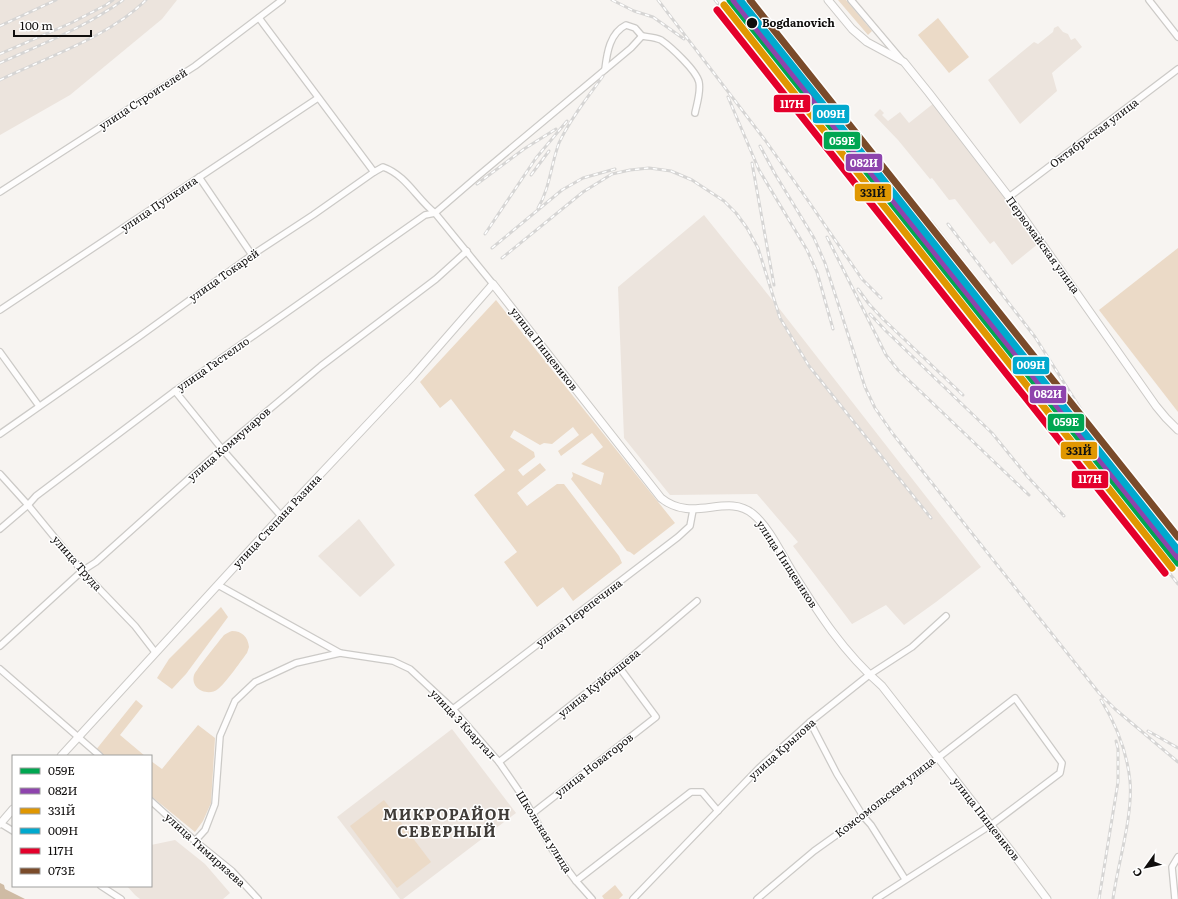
<svg xmlns="http://www.w3.org/2000/svg" width="1178" height="899" font-family="Literata,serif">
<rect width="100%" height="100%" fill="#f7f4f1"/>
<!-- built -->
<g fill="#ece4dd">
<path d="M0 0H177L162 19 70 95 0 135Z"/>
<path d="M1058 26 1063 32 1068 34 1071 40 1075 38 1082 47 1052 73 1057 91 1020 124 988 80 1034 42 1038 44 1053 32 1054 28Z"/>
<path d="M934 103 1005 194 1039 243 1012 265 994 241 990 244 955 199 949 200 932 178 930 179 898 140 874 115 880 109 884 113 882 115 888 121 900 112 909 123Z"/>
<path d="M704 215 782 312 981 567 936 602 904 625 886 605 852 624 793 546 798 542 757 494 670 495 624 438 618 287Z"/>
<path d="M359 519 395 565 360 597 318 556Z"/>
<path d="M452 729 516 813 403 899H400L337 817Z"/>
<path d="M175 840 205 864 230 893 223 899H140L135 895 127 886H151V845Z"/>
</g>
<!-- green -->
<g fill="#ebdac7">
<path d="M838 0H846L872 31 868 35Z"/>
<path d="M938 18 969 57 949 73 918 35Z"/>
<path d="M1178 248V412L1099 310Z"/>
<path d="M496 300 675 523 634 555 630 552 627 551 571 479 573 476 572 472 601 485 604 473 581 464 603 447 592 433 561 456 558 451 579 435 573 427 552 444 544 443 540 445 514 430 510 437 534 452 535 457 518 470 523 476 540 463 546 470 517 493 527 506 557 484H564L619 556 622 563 573 601 563 587 537 607 504 562 517 552 474 495 505 470 451 399 440 408 420 382Z"/>
<path d="M221 607 228 617 186 674 172 689 157 678 169 659Z"/>
<path d="M232 631C242 631 248 637 249 647L247 653C240 662 226 683 218 689 208 697 190 689 194 675 196 670 220 640 224 635 227 633 229 632 232 631Z"/>
<path d="M136 700 143 706 120 735 145 756H102L95 751Z"/>
<path d="M198 725 215 738 211 803 203 821 195 832 151 796V761L162 769Z"/>
<path d="M384 800 431 862 397 888 350 826Z"/>
<path d="M615 885 623 895 619 899H604L602 896Z"/>
</g>
<!-- water -->
<path fill="#cfbba4" d="M0 883 4 885 5 889 25 899H0Z"/>
<g fill="none" stroke-linecap="round" stroke-linejoin="round">
<defs>
<g id="minor">
<path d="M851 0 901 59"/>
<path d="M1149 0 1178 37"/>
<path d="M605 69C607 52 610 33 626 25L635 28 642 36"/>
<path d="M374 172 383 167C406 175 417 199 435 213L493 284"/>
<path d="M199 177 252 255"/>
<path d="M0 192 195 66 282 0"/>
<path d="M1009 197 1178 69"/>
<path d="M435 213 478 176 631 48 642 36C648 37 655 37 661 40 671 47 696 70 699 82 701 92 697 103 695 113"/>
<path d="M0 310 318 98"/>
<path d="M0 352 39 406"/>
<path d="M175 391 222 449 281 516"/>
<path d="M0 434 140 336 252 255 313 215 374 172 259 18"/>
<path d="M0 474 28 505 82 571 135 626 155 652"/>
<path d="M0 529 28 505 36 496 175 391 425 215 435 213"/>
<path d="M218 585 340 653 393 661 410 669 453 709 499 762 523 797 552 849 576 881 592 899"/>
<path d="M0 646 82 571 96 562 222 449 321 366 436 279 467 251"/>
<path d="M0 669 100 756"/>
<path d="M453 709 678 537 690 526 693 510"/>
<path d="M810 722 837 774 863 816 871 825 905 879"/>
<path d="M499 762 623 664 697 601"/>
<path d="M151 801 195 841 232 871 258 899"/>
<path d="M533 813 656 717 619 667"/>
<path d="M0 823 13 831"/>
<path d="M195 841 205 830 215 804 220 736 235 701 255 682 296 663 340 653"/>
<path d="M576 881 691 792H702L718 811"/>
<path d="M101 886 121 899"/>
<path d="M633 899 759 768 810 722 869 675 912 647 946 616"/>
<path d="M757 899 814 851 863 816 1015 698 1062 763 1060 773 991 825 876 899"/>
<path d="M1175 899 1172 867 1178 857"/>
</g>
<g id="major">
<path d="M828 0 852 29 867 42 904 62 929 93 1009 197 1156 406 1166 418 1178 430"/>
<path d="M61 756 281 516 412 377 493 284 661 498C693 524 727 492 753 514 769 527 781 553 792 571 819 614 843 652 882 686L1011 851 1047 899"/>
<path d="M0 824 13 809"/>
</g>
</defs>
<!-- minor casing -->
<use href="#minor" stroke="#cccac7" stroke-width="8"/>
<!-- major casing -->
<use href="#major" stroke="#cccac7" stroke-width="9"/>
<!-- minor -->
<use href="#minor" stroke="#fefdfd" stroke-width="5.5"/>
<!-- major -->
<use href="#major" stroke="#fefdfd" stroke-width="7"/>
<defs>
<g id="rail">
<path d="M612 0 634 11 653 17 684 39"/>
<path d="M658 0 765 140 809 202 862 279 881 298"/>
<path d="M715 0 1178 584"/>
<path d="M0 26 56 0"/>
<path d="M0 54 71 23 106 5 113 0"/>
<path d="M0 63C42 44 86 27 123 0"/>
<path d="M0 80C47 57 109 37 146 0"/>
<path d="M728 97 759 170 807 250 817 272 833 329"/>
<path d="M831 103 932 229"/>
<path d="M760 146 775 174 814 238 825 263 865 387 875 408 893 434 1099 693 1115 709 1178 762"/>
<path d="M752 163 774 285"/>
<path d="M531 175 549 151"/>
<path d="M477 184 524 149 556 129"/>
<path d="M538 208C550 188 551 164 559 143 570 119 588 97 603 76"/>
<path d="M931 221 1027 343 1060 391 1134 484 1172 537"/>
<path d="M948 224 1035 337 1082 411"/>
<path d="M485 234 536 158 567 121"/>
<path d="M827 237 886 355 898 370 1029 495"/>
<path d="M492 248 562 190 583 178 615 169"/>
<path d="M502 258 583 192 612 174 630 170 649 168 671 171 692 180 724 201 736 213 747 228 758 248 780 318 809 366 931 518"/>
<path d="M858 289 869 304 883 319 963 395"/>
<path d="M870 314 886 331 992 433 1027 476 1064 516"/>
<path d="M1101 700C1116 724 1127 752 1130 781 1133 817 1118 862 1113 899"/>
<path d="M1148 731 1178 748"/>
<path d="M1099 899 1118 782V749L1116 741"/>
</g>
</defs>
<!-- rail casing -->
<use href="#rail" stroke="#d6d5d4" stroke-width="3"/>
<!-- rail -->
<use href="#rail" stroke="#fff" stroke-width="1.5" stroke-dasharray="4.5" stroke-linecap="butt"/>
<defs>
<path id="rail-1" d="M730 0 1178 563"/>
<path id="rail-2" d="M734 0 1178 557"/>
<path id="rail-3" d="M724 5 1172 568"/>
<path id="rail-4" d="M740 0 1178 550"/>
<path id="rail-5" d="M717 10 1165 573"/>
<path id="rail-6" d="M750 0 1178 537"/>
</defs>
<!-- rail-1 casing -->
<use href="#rail-1" stroke="#fff" stroke-width="10"/>
<!-- rail-2 casing -->
<use href="#rail-2" stroke="#fff" stroke-width="10"/>
<!-- rail-3 casing -->
<use href="#rail-3" stroke="#fff" stroke-width="10"/>
<!-- rail-4 casing -->
<use href="#rail-4" stroke="#fff" stroke-width="10"/>
<!-- rail-5 casing -->
<use href="#rail-5" stroke="#fff" stroke-width="10"/>
<!-- rail-6 casing -->
<use href="#rail-6" stroke="#fff" stroke-width="10"/>
<!-- rail-1 -->
<use href="#rail-1" stroke="#00a651" stroke-width="7"/>
<!-- rail-2 -->
<use href="#rail-2" stroke="#8e44ad" stroke-width="7"/>
<!-- rail-3 -->
<use href="#rail-3" stroke="#e09701" stroke-width="7"/>
<!-- rail-4 -->
<use href="#rail-4" stroke="#00a9ce" stroke-width="7"/>
<!-- rail-5 -->
<use href="#rail-5" stroke="#e4002b" stroke-width="7"/>
<!-- rail-6 -->
<use href="#rail-6" stroke="#7a4b2a" stroke-width="7"/>
</g>
<!-- markers -->
<circle fill="#100e0d" stroke="#fff" stroke-width="1.5" cx="752" cy="23" r="6"/>
<g text-anchor="middle" stroke-width="3" stroke-linejoin="round" paint-order="stroke">
<!-- stop labels -->
<g font-size="11" font-weight="bold" fill="#100e0d" stroke="#fff" text-anchor="start">
<text x="762" y="27">Bogdanovich</text>
</g>
<!-- street labels -->
<g font-size="11" fill="#100e0d" stroke="#fff">
<text transform="translate(143 99) rotate(-33)" y="4">улица Строителей</text>
<text transform="translate(1094 133) rotate(-37)" y="4">Октябрьская улица</text>
<text transform="translate(159 204) rotate(-34)" y="4">улица Пушкина</text>
<text transform="translate(1043 245) rotate(54)" y="4">Первомайская улица</text>
<text transform="translate(224 275) rotate(-35)" y="4">улица Токарей</text>
<text transform="translate(544 349) rotate(52)" y="4">улица Пищевиков</text>
<text transform="translate(213 364) rotate(-35)" y="4">улица Гастелло</text>
<text transform="translate(229 444) rotate(-41)" y="4">улица Коммунаров</text>
<text transform="translate(277 521) rotate(-47)" y="4">улица Степана Разина</text>
<text transform="translate(77 563) rotate(49)" y="4">улица Труда</text>
<text transform="translate(787 564) rotate(57)" y="4">улица Пищевиков</text>
<text transform="translate(579 613) rotate(-37)" y="4">улица Перепечина</text>
<text transform="translate(599 683) rotate(-39)" y="4">улица Куйбышева</text>
<text transform="translate(463 724) rotate(47)" y="4">улица 3 Квартал</text>
<text transform="translate(782 749) rotate(-42)" y="4">улица Крылова</text>
<text transform="translate(594 765) rotate(-38)" y="4">улица Новаторов</text>
<text transform="translate(885 797) rotate(-38)" y="4">Комсомольская улица</text>
<text transform="translate(986 819) rotate(52)" y="4">улица Пищевиков</text>
<text transform="translate(544 832) rotate(58)" y="4">Школьная улица</text>
<text transform="translate(205 850) rotate(42)" y="4">улица Тимирязева</text>
</g>
<!-- district labels -->
<g font-size="15" font-weight="bold" letter-spacing="1" fill="#403c38" stroke="#fff">
<text x="447" y="820">МИКРОРАЙОН<tspan x="447" dy="17">СЕВЕРНЫЙ</tspan></text>
</g>
</g>
<g stroke="#fff" stroke-width="1.5">
<rect x="773" y="94" width="38" height="19" rx="4" fill="#e4002b"/>
<rect x="812" y="104" width="38" height="20" rx="4" fill="#00a9ce"/>
<rect x="823" y="131" width="38" height="19" rx="4" fill="#00a651"/>
<rect x="845" y="153" width="38" height="19" rx="4" fill="#8e44ad"/>
<rect x="854" y="183" width="38" height="19" rx="4" fill="#e09701"/>
<rect x="1012" y="356" width="38" height="19" rx="4" fill="#00a9ce"/>
<rect x="1029" y="385" width="38" height="19" rx="4" fill="#8e44ad"/>
<rect x="1047" y="413" width="38" height="19" rx="4" fill="#00a651"/>
<rect x="1060" y="441" width="38" height="19" rx="4" fill="#e09701"/>
<rect x="1071" y="470" width="38" height="19" rx="4" fill="#e4002b"/>
</g>
<g font-size="11" text-anchor="middle" font-weight="bold" fill="#fff">
<text x="792" y="108">117Н</text>
<text x="831" y="118">009Н</text>
<text x="842" y="145">059Е</text>
<text x="864" y="167">082И</text>
<text x="1031" y="369">009Н</text>
<text x="1048" y="398">082И</text>
<text x="1066" y="426">059Е</text>
<text x="1090" y="483">117Н</text>
</g>
<g font-size="11" text-anchor="middle" font-weight="bold" fill="#111">
<text x="873" y="197">331Й</text>
<text x="1079" y="455">331Й</text>
</g>
<!-- legend -->
<rect x="12" y="755" width="140" height="132" fill="#ffffff" stroke="#9f9f9e"/>
<rect x="20" y="768" width="20" height="6" fill="#00a651" stroke="#9f9f9e"/>
<text x="48" y="775" font-size="12" fill="#100e0d">059Е</text>
<rect x="20" y="788" width="20" height="6" fill="#8e44ad" stroke="#9f9f9e"/>
<text x="48" y="795" font-size="12" fill="#100e0d">082И</text>
<rect x="20" y="808" width="20" height="6" fill="#e09701" stroke="#9f9f9e"/>
<text x="48" y="815" font-size="12" fill="#100e0d">331Й</text>
<rect x="20" y="828" width="20" height="6" fill="#00a9ce" stroke="#9f9f9e"/>
<text x="48" y="835" font-size="12" fill="#100e0d">009Н</text>
<rect x="20" y="848" width="20" height="6" fill="#e4002b" stroke="#9f9f9e"/>
<text x="48" y="855" font-size="12" fill="#100e0d">117Н</text>
<rect x="20" y="868" width="20" height="6" fill="#7a4b2a" stroke="#9f9f9e"/>
<text x="48" y="875" font-size="12" fill="#100e0d">073Е</text>
<!-- north arrow -->
<g transform="translate(1146 867) rotate(237)" stroke="#ffffff" stroke-width="3" paint-order="stroke">
<path d="M0-3L7 15L0 10L-7 15Z" fill="#100e0d"/>
<text y="-6" font-size="11" font-weight="bold" text-anchor="middle" fill="#100e0d">С</text>
</g>
<!-- scale -->
<path d="M14 30v6h77v-6" fill="none" stroke="#100e0d" stroke-width="2"/>
<text x="20" y="30" font-size="12" fill="#100e0d" stroke="#ffffff" stroke-width="3" paint-order="stroke">100 m</text>
</svg>
